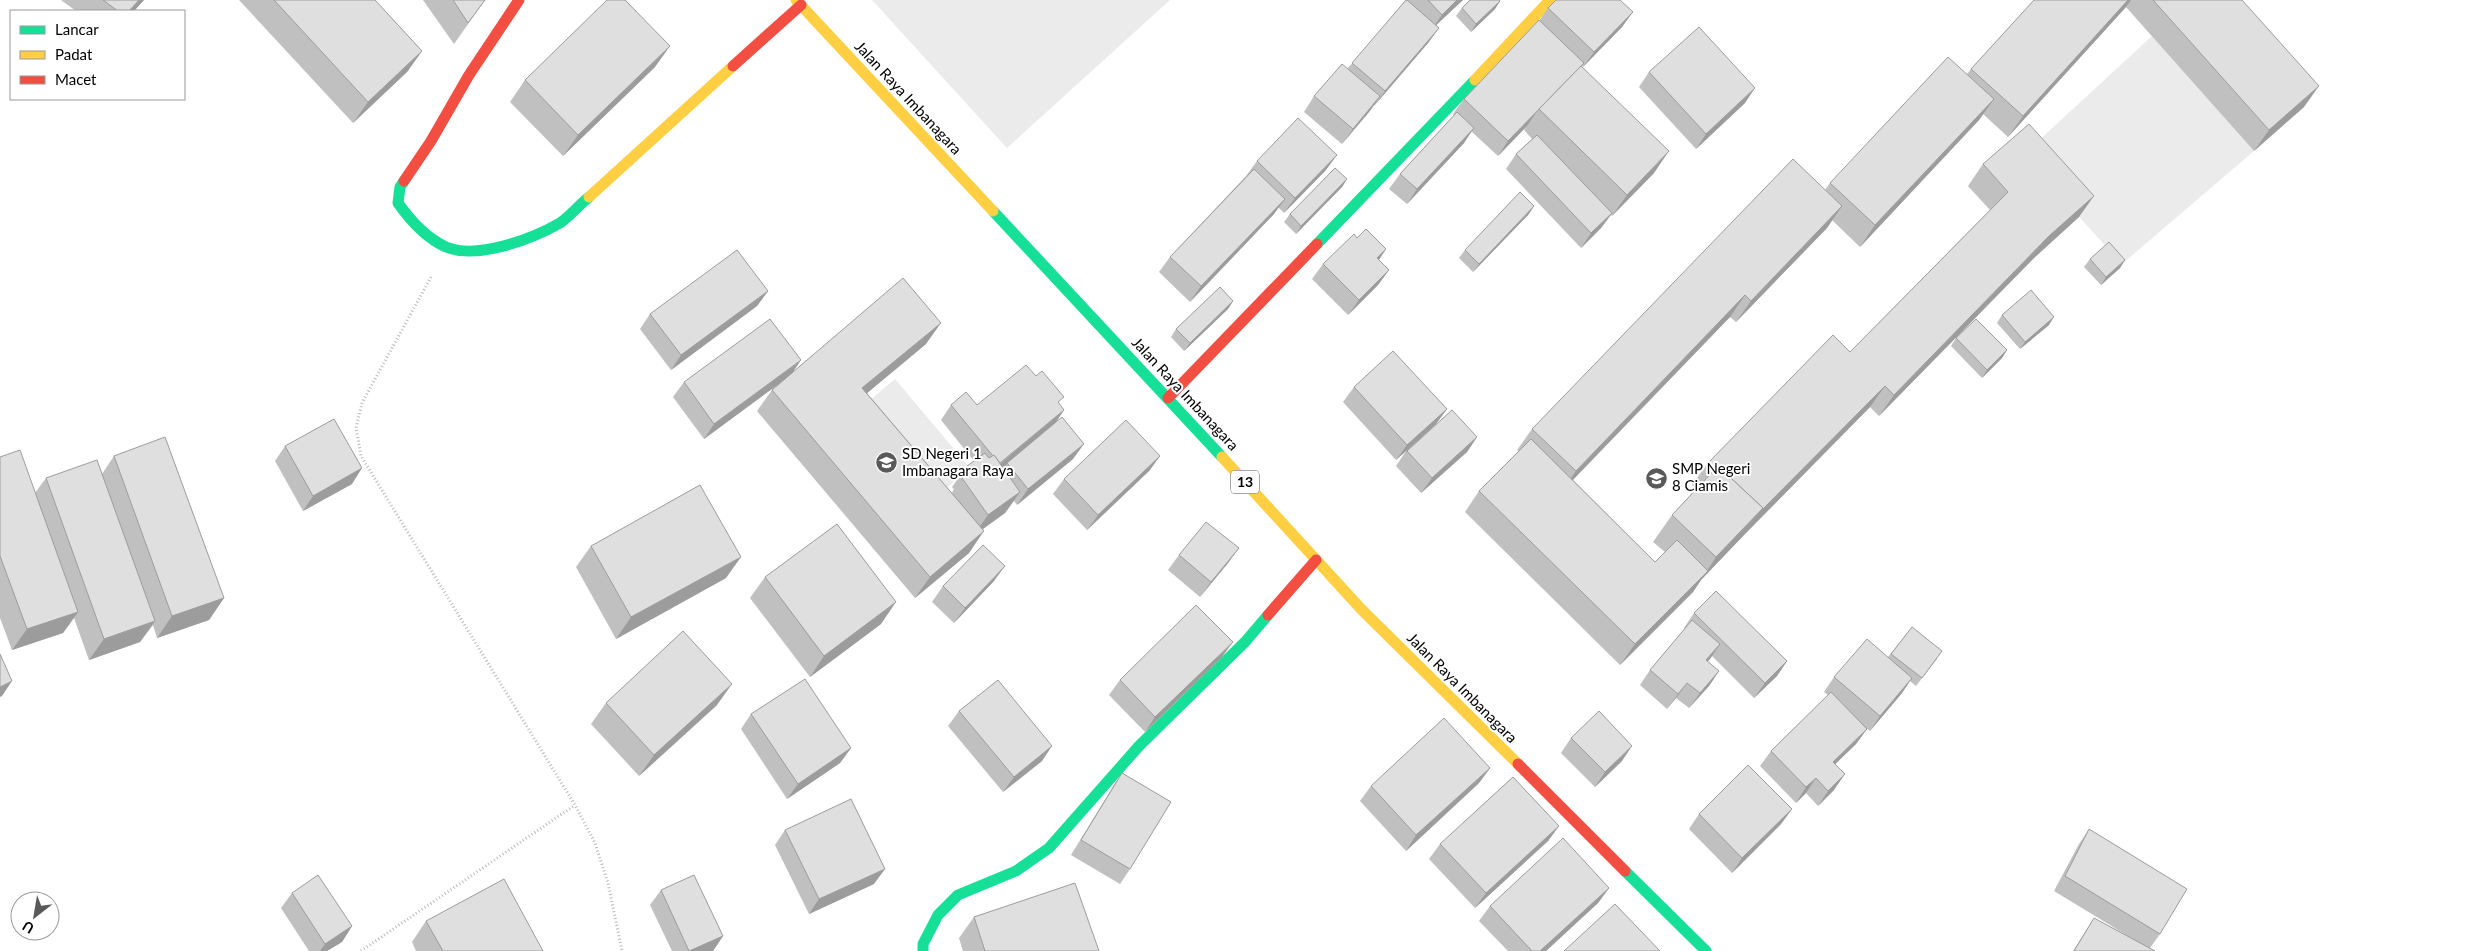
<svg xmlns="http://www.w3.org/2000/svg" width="2477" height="951" font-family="Lato,sans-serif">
<rect width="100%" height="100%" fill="#fff"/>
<!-- green -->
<g fill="#ebebeb">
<path d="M872 0H1170L1007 148Z"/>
<path d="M2152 36 2254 151 2122 264 2023 155Z"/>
<path d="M895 379 970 468 931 501 856 412Z"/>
</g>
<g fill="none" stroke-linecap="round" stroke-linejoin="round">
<!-- path -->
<g stroke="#b9b9b9" stroke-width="3" stroke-dasharray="1 2.5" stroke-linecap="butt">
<path d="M431 277 362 403 356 428 361 456 575 805 595 843 608 883 622 951"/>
<path d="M361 951 575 805"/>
</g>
<!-- fast -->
<g stroke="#16e098" stroke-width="11">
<path d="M404 181 400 187 398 203C410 220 426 238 446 247 477 260 532 239 560 223 570 216 579 205 589 197"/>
<path d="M993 211 1222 457"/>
<path d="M1317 244 1475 80"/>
<path d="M1625 871 1706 951"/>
<path d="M923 951V944L938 915 958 895 1016 871 1049 848 1139 746 1245 642 1268 615"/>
</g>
<!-- slow -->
<g stroke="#ffcf43" stroke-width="11">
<path d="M796 0 993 211"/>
<path d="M1475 80 1550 0"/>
<path d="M589 197 733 66"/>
<path d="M1222 457 1362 610 1518 764"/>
</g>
<!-- jam -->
<g stroke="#f24e42" stroke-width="11">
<path d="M733 66 801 5"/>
<path d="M404 181 431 141 469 75 519 0"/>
<path d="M1168 398 1317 244"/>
<path d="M1268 615 1316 560"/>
<path d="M1518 764 1625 871"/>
</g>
</g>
<!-- wall -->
<g fill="#c0c0c0">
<path d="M61 0H144L134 11H76Z"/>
<path d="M239 0H375L422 51 407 72 353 123Z"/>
<path d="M423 0H485L454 44Z"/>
<path d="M1406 0H1463L1436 25 1439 28 1428 43 1374 106H1373L1342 144 1304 112 1314 96 1348 68Z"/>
<path d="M2034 0H2242L2304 107 2254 151 2126 7 2008 137 1983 114 1979 120 1860 247 1832 220 1827 228 1736 322 1730 317 1573 480 1655 562 1665 552 1653 542 1672 515 1696 489 1692 485 1707 464 1850 352 1990 210 1968 186 1983 164 2079 217 2034 258 1879 416 1870 407 1744 535 1701 580 1693 592 1620 665 1465 512 1479 491 1519 452 1517 450 1532 429 1825 190 1830 183 1967 74 1971 69Z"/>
<path d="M1500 1 1495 9 1471 32 1456 16 1462 8Z"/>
<path d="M1548 8 1622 27 1583 67 1582 66H1581L1654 173 1612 216 1611 215 1601 228 1581 248 1506 169 1516 154 1532 139 1524 130 1527 126 1498 156 1471 131 1464 143 1407 204 1389 189 1400 174 1454 115 1453 114 1464 99 1539 21Z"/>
<path d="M655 67 563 156 510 102 525 80Z"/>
<path d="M1649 72 1745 103 1696 149 1639 87Z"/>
<path d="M1257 161 1326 170 1284 213 1278 207 1274 214 1190 302 1159 272 1170 257 1246 176Z"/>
<path d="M1347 179 1342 187 1296 234 1284 222 1290 214Z"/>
<path d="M1529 214 1473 272 1459 258 1465 250Z"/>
<path d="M1357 238 1386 249 1379 260 1389 270 1378 285 1348 315 1312 279 1323 264Z"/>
<path d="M2090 259 2125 260 2120 268 2101 285 2084 267Z"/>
<path d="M768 291 757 306 671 370 640 329 650 314Z"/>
<path d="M1233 301 1228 309 1184 351 1171 337 1176 329Z"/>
<path d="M2002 315 2049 325 2020 349 1997 323Z"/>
<path d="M1956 338 2007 350 2002 358 1982 378 1951 346Z"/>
<path d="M926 344 867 393 952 493 954 489 952 487 967 466 974 461 941 420 951 405 1059 404 1064 410 1055 423 1073 459 1017 505 1014 501 1005 513 983 529 969 553 915 598 757 411 772 390 780 383 704 439 673 397 684 382 792 372Z"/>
<path d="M1354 387 1447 409 1436 424 1477 437 1467 452 1421 493 1396 466 1406 451 1396 460 1343 402Z"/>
<path d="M285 446 352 484 303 511 275 461Z"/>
<path d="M114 456 224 598 209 620 157 638 153 625 140 642 89 660 74 618 63 633 12 650 0 618V457L35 493 46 478 102 474Z"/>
<path d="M1160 456 1149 471 1087 530 1053 494 1064 479Z"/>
<path d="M591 546 726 578 616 639 576 567Z"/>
<path d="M1239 548 1228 563 1200 597 1168 570 1179 555Z"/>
<path d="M765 577 881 624 810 677 750 598Z"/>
<path d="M994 581 954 623 932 602 943 586Z"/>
<path d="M1694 613 1787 661 1777 676 1754 698 1712 656 1707 661 1719 671 1709 686 1689 708 1676 698 1667 709 1640 685 1650 670 1685 629 1684 628Z"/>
<path d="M1912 627 1937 659 1916 686 1910 681 1902 693 1870 731 1865 727 1867 729 1856 744 1835 764 1834 790 1818 806 1806 793 1796 803 1760 766 1771 751 1828 695 1824 692 1834 677 1888 657Z"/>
<path d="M1222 657 1145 732 1109 695 1120 680Z"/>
<path d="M606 703 717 705 639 776 591 724Z"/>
<path d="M959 711 1042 761 1003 792 948 726Z"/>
<path d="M751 714 851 748 840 763 787 799 741 729Z"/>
<path d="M1571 738 1622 761 1595 787 1561 753Z"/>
<path d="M1490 768 1479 783 1406 851 1360 801 1371 786Z"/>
<path d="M1122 773 1130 869 1120 884 1071 855 1112 788Z"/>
<path d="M1792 809 1781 824 1732 873 1689 829 1699 814Z"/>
<path d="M1559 826 1548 841 1475 908 1429 859 1440 844Z"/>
<path d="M2089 829 2160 934 2150 948 2155 951H2073L2094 918 2128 936 2054 891 2079 844Z"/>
<path d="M785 830 874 884 809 914 775 845Z"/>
<path d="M1609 888 1598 903 1546 951H1508L1479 921 1490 906Z"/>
<path d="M661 890 723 936 713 951H672L650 905Z"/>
<path d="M292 893 352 926 342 942 327 951H309L281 908Z"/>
<path d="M974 917 1099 951H963L959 938Z"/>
<path d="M426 921 543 951H416L412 942Z"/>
</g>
<!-- shaded-wall -->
<g fill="#9c9c9c">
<path d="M139 0H144L134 11H129Z"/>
<path d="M1457 0H1463L1431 30 1442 15Z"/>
<path d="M2128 0H2131L2126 7 2008 137 2023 116Z"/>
<path d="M1500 1 1495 9 1471 32 1476 24Z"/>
<path d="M1633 12 1622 27 1583 67 1594 52Z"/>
<path d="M1439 28 1428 43 1374 106 1385 91Z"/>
<path d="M670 46 655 67 563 156 578 135Z"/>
<path d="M422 51 407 72 353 123 368 102Z"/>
<path d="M2319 86 2304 107 2254 151 2269 130Z"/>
<path d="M1755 88 1745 103 1696 149 1706 134Z"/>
<path d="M1380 96 1370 111 1342 144 1353 129Z"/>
<path d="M1994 99 1979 120 1860 247 1875 225Z"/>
<path d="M1537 111 1527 126 1498 156 1508 141Z"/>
<path d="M1474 128 1464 143 1407 204 1417 189Z"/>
<path d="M1669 151 1654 173 1612 216 1627 195Z"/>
<path d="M1337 155 1326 170 1284 213 1295 198Z"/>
<path d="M1347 179 1342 187 1296 234 1301 226Z"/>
<path d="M2094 196 2079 217 2034 258 1879 416 1894 395 2049 236Z"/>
<path d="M1285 199 1274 214 1190 302 1201 286Z"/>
<path d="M1534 206 1529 214 1473 272 1479 264Z"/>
<path d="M1842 206 1827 228 1736 322 1751 301Z"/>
<path d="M1612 213 1601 228 1581 248 1591 233Z"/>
<path d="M1386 249 1376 264 1377 258Z"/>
<path d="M2125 260 2120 268 2101 285 2106 277Z"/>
<path d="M1389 270 1378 285 1348 315 1359 300Z"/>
<path d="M768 291 757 306 671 370 681 355Z"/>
<path d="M1745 295 1730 317 1561 492 1576 471Z"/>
<path d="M1233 301 1228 309 1184 351 1190 343Z"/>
<path d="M2054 317 2049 325 2020 349 2025 342Z"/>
<path d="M941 323 926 344 848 409 862 388Z"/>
<path d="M2007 350 2002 358 1982 378 1987 370Z"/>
<path d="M801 360 791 375 704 439 714 424Z"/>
<path d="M1885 386 1870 407 1744 535 1701 580 1693 592 1620 665 1635 644 1705 574 1716 557 1763 508Z"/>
<path d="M1447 409 1436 424 1396 460 1407 445Z"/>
<path d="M1064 410 1054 425 989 479 1000 464Z"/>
<path d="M1477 437 1467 452 1421 493 1432 478Z"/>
<path d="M1084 444 1073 459 1017 505 1028 489Z"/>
<path d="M1160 456 1149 471 1087 530 1098 515Z"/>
<path d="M362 468 352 484 303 511 313 496Z"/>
<path d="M1020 492 1005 513 973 536 988 515Z"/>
<path d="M984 531 969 553 915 598 930 577Z"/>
<path d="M1239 548 1228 563 1200 597 1211 582Z"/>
<path d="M741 557 726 578 616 639 631 617Z"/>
<path d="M1005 566 994 581 954 623 965 608Z"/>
<path d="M224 598 209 620 157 638 172 616Z"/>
<path d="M896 602 881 624 810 677 824 656Z"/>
<path d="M78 612 63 633 12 650 27 629Z"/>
<path d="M155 621 140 642 89 660 104 639Z"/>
<path d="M1233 642 1222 657 1145 732 1155 717Z"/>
<path d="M1720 644 1710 659 1696 675 1706 660Z"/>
<path d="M1787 661 1777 676 1754 698 1765 683Z"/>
<path d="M1719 671 1709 686 1689 708 1700 693Z"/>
<path d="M1912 678 1902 693 1870 731 1880 716Z"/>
<path d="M12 681 2 696 0 697V687Z"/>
<path d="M1687 683 1676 698 1667 709 1678 694Z"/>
<path d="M732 684 717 705 639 776 654 755Z"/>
<path d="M1867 729 1856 744 1822 777 1833 762Z"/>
<path d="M1052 746 1042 761 1003 792 1014 777Z"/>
<path d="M1632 746 1622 761 1595 787 1605 772Z"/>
<path d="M851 748 840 763 787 799 798 784Z"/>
<path d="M1490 768 1479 783 1406 851 1416 835Z"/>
<path d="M1845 774 1834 790 1818 806 1828 791Z"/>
<path d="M1816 778 1806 793 1796 803 1806 787Z"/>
<path d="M1792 809 1781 824 1732 873 1742 858Z"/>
<path d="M1559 826 1548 841 1475 908 1486 893Z"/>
<path d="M885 869 874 884 809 914 819 899Z"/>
<path d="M1609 888 1598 903 1546 951H1540Z"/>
<path d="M352 926 342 942 327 951H320L325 944Z"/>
<path d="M723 936 713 951H689Z"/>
</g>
<!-- building -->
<g fill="#dfdfdf" stroke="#9c9c9c">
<path d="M103 0H139L129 11H118Z"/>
<path d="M274 0H375L422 51 368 102Z"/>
<path d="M453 0H485L468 23Z"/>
<path d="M607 0H625L670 46 578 135 525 80Z"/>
<path d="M1406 0H1407L1439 28 1385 91 1352 63Z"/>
<path d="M1428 0H1457L1442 15Z"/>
<path d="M1470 0H1499L1500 1 1476 24 1462 8Z"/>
<path d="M1556 0H1620L1633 12 1594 52 1548 8Z"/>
<path d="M2034 0H2128L2023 116 1971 69Z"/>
<path d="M2153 0H2242L2319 86 2269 130Z"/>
<path d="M1539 20 1584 63 1508 141 1464 99Z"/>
<path d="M1699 27 1755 88 1706 134 1649 72Z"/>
<path d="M1948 57 1994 99 1875 225 1830 183Z"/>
<path d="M1342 64 1380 96 1353 129 1314 96Z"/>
<path d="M1581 66 1669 151 1627 195 1539 109Z"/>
<path d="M1457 112 1474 128 1417 189 1400 174Z"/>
<path d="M1298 118 1337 155 1295 198 1257 161Z"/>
<path d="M2029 124 2094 196 2049 236 1894 395 1885 386 1759 513 1763 508 1718 466 1714 470 1707 464 1833 335 1850 352 2008 192 1983 164Z"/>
<path d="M1537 135 1612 213 1591 233 1516 154Z"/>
<path d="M1793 159 1842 206 1751 301 1745 295 1576 471 1532 429Z"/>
<path d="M1335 168 1347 179 1301 226 1290 214Z"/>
<path d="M1254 169 1285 199 1201 286 1170 257Z"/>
<path d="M1520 192 1534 206 1479 264 1465 250Z"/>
<path d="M1366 229 1386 249 1377 258 1389 270 1359 300 1323 264 1354 234 1357 238Z"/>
<path d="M2109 242 2125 260 2106 277 2090 259Z"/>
<path d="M737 250 768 291 681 355 650 314Z"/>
<path d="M903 278 941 323 862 388 984 531 930 577 772 390Z"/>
<path d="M1220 287 1233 301 1190 343 1176 329Z"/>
<path d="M2031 290 2054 317 2025 342 2002 315Z"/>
<path d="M770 319 801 360 714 424 684 382Z"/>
<path d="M1976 319 2007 350 1987 370 1956 338Z"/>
<path d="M1393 351 1447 409 1407 445 1354 387Z"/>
<path d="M1026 365 1036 376 1042 371 1064 397 1058 402 1064 410 1000 463 994 455 993 456 951 405 966 392 977 405Z"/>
<path d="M1452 410 1477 437 1432 478 1407 451Z"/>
<path d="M1062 417 1084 444 1028 489 1007 463Z"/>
<path d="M334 419 362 468 313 496 285 446Z"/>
<path d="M1126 420 1160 456 1098 515 1064 479Z"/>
<path d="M165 437 224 598 172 616 114 456Z"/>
<path d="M1531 439 1655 562 1677 540 1708 571 1635 644 1479 491Z"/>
<path d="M20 450 78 612 27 629 0 556V457Z"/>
<path d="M985 453 989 458 994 455 1020 492 988 515 962 478 972 471 967 466Z"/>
<path d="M97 460 155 621 104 639 46 478Z"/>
<path d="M1718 466 1763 508 1716 557 1672 515Z"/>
<path d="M700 485 741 557 631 617 591 546Z"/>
<path d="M1206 522 1239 548 1211 582 1179 555Z"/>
<path d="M837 524 896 602 824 656 765 577Z"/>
<path d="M983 545 1005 566 965 608 943 586Z"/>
<path d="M1716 591 1787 661 1765 683 1694 613Z"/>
<path d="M1196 605 1233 642 1155 717 1120 680Z"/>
<path d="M1692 620 1720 644 1706 660 1719 671 1700 693 1687 683 1678 694 1650 670Z"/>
<path d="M1912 627 1942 651 1922 678 1891 654Z"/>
<path d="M683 631 732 684 654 755 606 703Z"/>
<path d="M1867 639 1912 678 1880 716 1834 677Z"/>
<path d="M0 654 12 681 0 687Z"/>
<path d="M805 679 851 748 798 784 751 714Z"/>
<path d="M998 680 1052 746 1014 777 959 711Z"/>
<path d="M1831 692 1867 729 1833 762 1845 774 1828 791 1816 778 1806 787 1771 751Z"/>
<path d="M1599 711 1632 746 1605 772 1571 738Z"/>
<path d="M1444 718 1490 768 1416 835 1371 786Z"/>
<path d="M1748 765 1792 809 1742 858 1699 814Z"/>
<path d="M1122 773 1171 802 1130 869 1081 840Z"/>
<path d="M1513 777 1559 826 1486 893 1440 844Z"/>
<path d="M851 799 885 869 819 899 785 830Z"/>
<path d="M2089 829 2187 889 2160 934 2065 876Z"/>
<path d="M1563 838 1609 888 1540 951H1532L1490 906Z"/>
<path d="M318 875 352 926 325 944 292 893Z"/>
<path d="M694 875 723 936 689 951 661 890Z"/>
<path d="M504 879 543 951H443L426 921Z"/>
<path d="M1075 883 1099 951H985L974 917Z"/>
<path d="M1615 904 1660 951H1564Z"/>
<path d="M2094 918 2155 951H2074Z"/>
</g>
<!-- icons -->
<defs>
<symbol id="school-disc" viewBox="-11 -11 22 22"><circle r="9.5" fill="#595959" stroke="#fff"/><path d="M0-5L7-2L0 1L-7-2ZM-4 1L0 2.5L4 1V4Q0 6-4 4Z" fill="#fff"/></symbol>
</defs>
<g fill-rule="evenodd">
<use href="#school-disc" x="874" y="450" width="25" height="25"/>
<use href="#school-disc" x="1644" y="466" width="25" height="25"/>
</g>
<g text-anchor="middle" stroke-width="4" stroke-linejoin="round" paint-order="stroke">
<!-- shield labels -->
<rect fill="#fff" stroke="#4c4c4c" stroke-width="1" x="1231" y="470.5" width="28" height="23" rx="4"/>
<g font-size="14" font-weight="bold" fill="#000">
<text x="1245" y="487">13</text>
</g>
<!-- street labels -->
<g font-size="15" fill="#000" stroke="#fff">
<text transform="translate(908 98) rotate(47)" y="5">Jalan Raya Imbanagara</text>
<text transform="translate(1185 394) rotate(47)" y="5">Jalan Raya Imbanagara</text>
<text transform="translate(1462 688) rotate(45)" y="5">Jalan Raya Imbanagara</text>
</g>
<!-- poi labels -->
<g font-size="15" fill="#000" stroke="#fff" text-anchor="start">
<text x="902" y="459">SD Negeri 1<tspan x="902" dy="17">Imbanagara Raya</tspan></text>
<text x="1672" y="474">SMP Negeri<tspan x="1672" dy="17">8 Ciamis</tspan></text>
</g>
</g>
<!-- legend -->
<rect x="10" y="10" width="175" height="90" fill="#ffffff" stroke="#999999"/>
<rect x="20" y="26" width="25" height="8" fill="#16e098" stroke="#999999"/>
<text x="55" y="35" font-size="15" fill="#000000">Lancar</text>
<rect x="20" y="51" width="25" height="8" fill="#ffcf43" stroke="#999999"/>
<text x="55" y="60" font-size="15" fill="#000000">Padat</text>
<rect x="20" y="76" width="25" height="8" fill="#f24e42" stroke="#999999"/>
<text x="55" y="85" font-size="15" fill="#000000">Macet</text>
<!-- north arrow -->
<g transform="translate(35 916) rotate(211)"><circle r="24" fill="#ffffff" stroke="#999999"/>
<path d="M0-4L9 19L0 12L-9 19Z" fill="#595959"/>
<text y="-8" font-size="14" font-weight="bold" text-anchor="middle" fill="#000000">U</text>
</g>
</svg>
